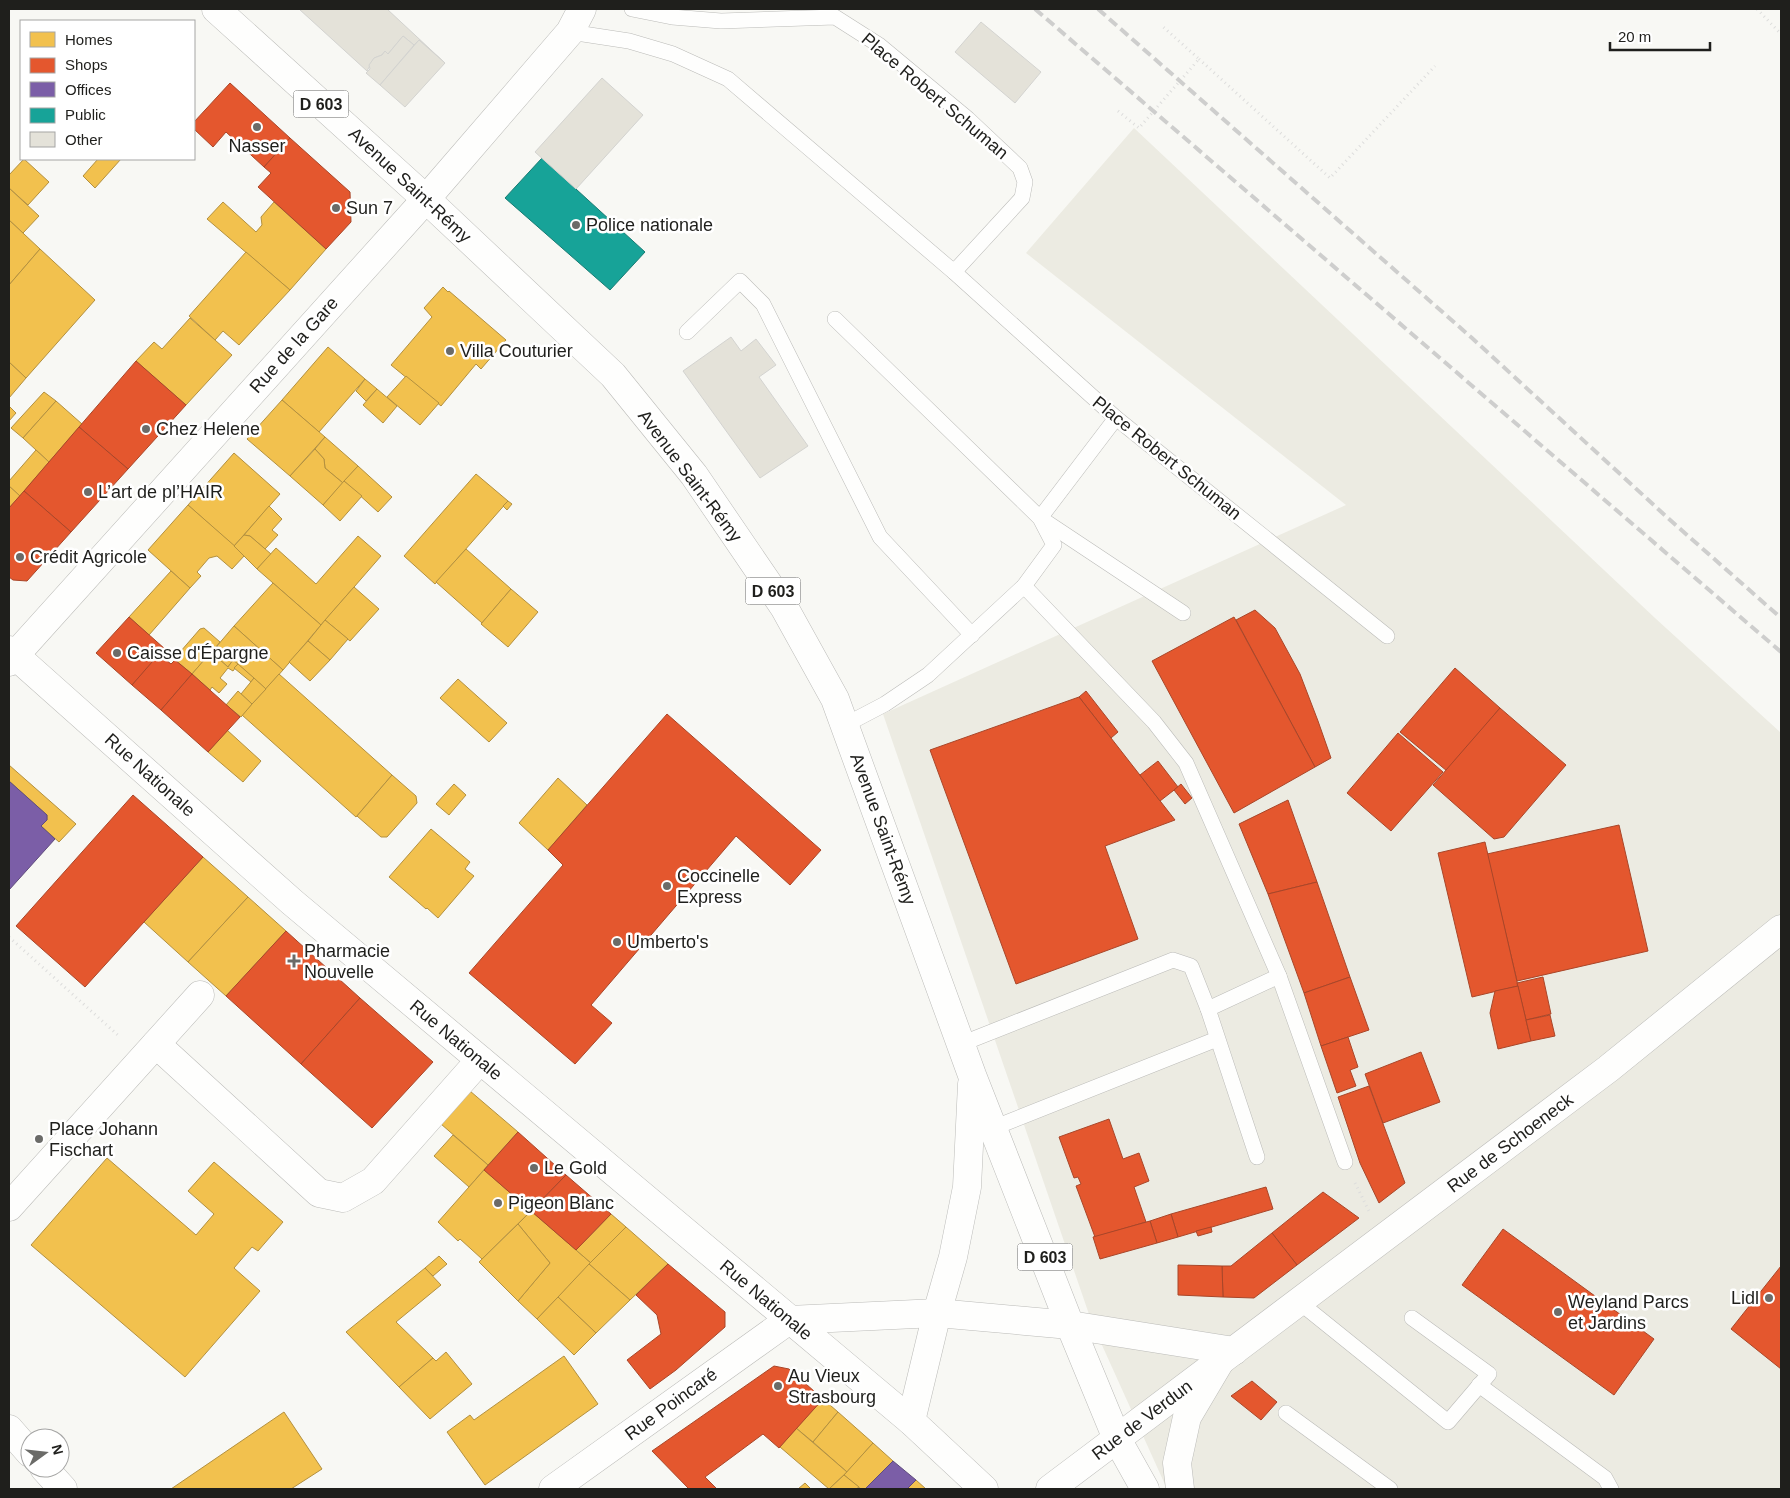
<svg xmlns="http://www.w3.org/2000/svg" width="1790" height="1498" font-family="Arial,sans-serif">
<rect width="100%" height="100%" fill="#f8f8f4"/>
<!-- built -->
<path fill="#ecebe2" d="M1134 128 1655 618 1781 733V1489H1167L1092 1323 883 714 1346 505 1026 253Z"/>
<!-- homes -->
<g fill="#f2c14e" stroke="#b3903f">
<path d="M24 159 49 182 28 205 9 188V175Z"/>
<path d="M98 159H121L95 188 83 176Z"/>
<path d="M9 188 39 216 23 233 9 220Z"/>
<path d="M223 202 256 232 262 225 261 217 274 202 326 249 290 290 207 219Z"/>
<path d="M9 220 40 249 9 285Z"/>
<path d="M40 249 95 300 26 378 9 362V285Z"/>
<path d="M246 252 290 290 239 345 223 331 215 340 189 316Z"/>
<path d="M443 287 448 292 449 291 506 340 481 369 476 364 441 406 391 365 432 317 424 308Z"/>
<path d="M190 318 232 355 186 405 136 361 154 342 162 349Z"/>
<path d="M328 347 365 379 319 432 282 400Z"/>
<path d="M9 362 26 378 9 398Z"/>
<path d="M406 376 439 403 420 425 387 397Z"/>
<path d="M365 379 377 389 366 401 356 391Z"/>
<path d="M377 389 397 406 383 423 363 405Z"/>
<path d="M44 392 56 401 23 438 11 428Z"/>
<path d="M282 400 325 437 290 476 247 439Z"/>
<path d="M56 401 82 424 49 462 23 438Z"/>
<path d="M9 406 16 413 9 421Z"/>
<path d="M325 437 358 466 343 483 325 468 324 459 315 449Z"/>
<path d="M315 449 324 459 325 468 343 483 323 505 290 476Z"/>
<path d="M36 450 49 462 20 496 9 486V481Z"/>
<path d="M234 453 280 494 234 546 188 505Z"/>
<path d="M358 466 392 497 378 512 344 481Z"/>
<path d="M476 474 508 501 435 584 404 556Z"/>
<path d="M344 481 362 496 340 521 323 505Z"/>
<path d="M9 486 20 496 9 508Z"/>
<path d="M508 501 512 504 507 510 503 506Z"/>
<path d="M188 505 245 555 232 569 217 556 209 558 197 572 201 576 190 588 148 550Z"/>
<path d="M269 506 282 519 272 530 278 535 265 549 250 536 244 535Z"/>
<path d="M244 535 250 536 271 554 257 569 234 546Z"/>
<path d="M358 536 381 556 321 625 257 569 276 548 316 584Z"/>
<path d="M466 549 511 589 482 623 436 582Z"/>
<path d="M171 571 190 588 149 635 129 617Z"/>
<path d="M273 583 321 625 283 670 234 626Z"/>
<path d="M354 587 379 609 350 641 325 620Z"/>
<path d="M511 589 538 612 508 647 481 624Z"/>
<path d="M325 620 348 639 330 660 308 641Z"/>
<path d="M234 626 283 670 266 689 217 646Z"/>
<path d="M204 628 220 642 192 674 174 659 200 629Z"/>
<path d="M308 641 330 660 310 681 289 662Z"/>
<path d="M217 646 233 660 228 667 211 652Z"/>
<path d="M211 652 228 667 233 660 238 664 233 671 228 668 220 678 227 684 219 693 212 687 210 690 192 674Z"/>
<path d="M238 664 254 678 251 682 234 668Z"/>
<path d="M279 674 392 775 356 817 242 715Z"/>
<path d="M254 678 266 689 252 704 241 694Z"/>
<path d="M458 679 507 723 489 742 440 698Z"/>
<path d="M238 691 252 704 241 717 226 705Z"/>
<path d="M227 730 261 761 243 782 208 752Z"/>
<path d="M9 765 76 824 59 842 41 826 47 820V815L9 781Z"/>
<path d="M392 775 416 796 417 803 387 837H381L357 816Z"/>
<path d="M558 778 587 805 548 850 519 823Z"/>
<path d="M454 784 466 795 449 815 436 804Z"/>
<path d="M431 829 470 862 465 869 474 876 438 918 427 908 426 909 389 877Z"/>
<path d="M203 857 248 897 188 962 144 922Z"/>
<path d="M248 897 286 931 226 996 188 962Z"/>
<path d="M470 1091 518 1132 488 1165 441 1124Z"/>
<path d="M453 1135 488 1165 469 1187 434 1156Z"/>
<path d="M107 1158 196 1235 214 1214 188 1191 214 1162 283 1222 258 1251 252 1247 234 1268 260 1291 185 1377 31 1245Z"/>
<path d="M484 1170 531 1211 482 1259 460 1239 458 1241 438 1222Z"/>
<path d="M531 1211 591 1263 537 1319 518 1301 550 1263 518 1224Z"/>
<path d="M611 1214 626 1227 591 1263 576 1250Z"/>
<path d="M518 1224 550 1263 518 1301 479 1262Z"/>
<path d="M626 1227 668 1264 630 1300 589 1264Z"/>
<path d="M439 1256 447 1264 433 1276 425 1268Z"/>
<path d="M589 1264 630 1300 596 1333 558 1297Z"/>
<path d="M425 1268 441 1285 396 1322 433 1358 399 1387 346 1332Z"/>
<path d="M558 1297 596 1333 574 1355 537 1319Z"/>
<path d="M446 1352 472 1384 430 1419 399 1387 433 1358 436 1361Z"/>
<path d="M564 1356 598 1404 485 1485 447 1432 470 1415 474 1420Z"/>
<path d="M823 1399 838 1412 813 1442 796 1428Z"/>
<path d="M284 1412 322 1469 291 1489H171Z"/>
<path d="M838 1412 873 1443 847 1472 813 1442Z"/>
<path d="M796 1428 847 1472 829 1489 780 1447Z"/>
<path d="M873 1443 893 1461 865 1489H861L844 1475Z"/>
<path d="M844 1475 859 1487 856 1489H829Z"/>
<path d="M916 1480 926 1489H907Z"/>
<path d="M805 1483 811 1489H798Z"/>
</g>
<!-- shops -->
<g fill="#e4572e" stroke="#a94629">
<path d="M230 83 290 138 264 167 226 132 213 147 194 129V122Z"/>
<path d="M290 138 350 192 351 222 326 249 258 187 271 173 264 167Z"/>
<path d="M136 361 186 405 128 469 79 427Z"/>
<path d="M79 427 128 469 71 532 24 491Z"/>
<path d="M24 491 71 532 27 581 13 580 9 577V508Z"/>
<path d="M1255 610 1275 628 1300 674 1318 721 1331 758 1315 767 1236 620Z"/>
<path d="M129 617 165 649 132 685 96 653Z"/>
<path d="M1234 617 1315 767 1234 813 1152 661Z"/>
<path d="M159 654 171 664 175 660 192 674 161 710 132 685Z"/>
<path d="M1455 668 1500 708 1447 771 1400 732Z"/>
<path d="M192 674 240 717 208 752 161 710Z"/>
<path d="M1086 691 1118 732 1111 738 1079 697Z"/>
<path d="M1079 697 1175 820 1105 846 1138 939 1016 984 930 750Z"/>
<path d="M1500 708 1566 765 1504 837 1494 839 1433 785Z"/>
<path d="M667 714 821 850 790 885 736 836 591 1005 612 1023 575 1064 469 973 563 865 548 850Z"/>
<path d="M1398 733 1443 772 1391 831 1347 793Z"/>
<path d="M1158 761 1178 787 1160 801 1140 775Z"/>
<path d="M1181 784 1192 798 1185 804 1174 790Z"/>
<path d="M133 795 203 857 85 987 16 926Z"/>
<path d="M1288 800 1317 882 1268 894 1239 824Z"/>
<path d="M1619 825 1648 951 1517 981 1487 854Z"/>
<path d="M1485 842 1518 986 1472 997 1438 853Z"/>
<path d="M1317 882 1350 977 1304 993 1268 894Z"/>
<path d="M286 931 360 998 301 1064 226 996Z"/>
<path d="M1350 977 1369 1030 1321 1046 1304 993Z"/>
<path d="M1543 977 1551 1014 1526 1020 1517 983Z"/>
<path d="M1518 986 1531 1041 1498 1049 1490 1013 1495 991Z"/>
<path d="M360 998 433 1062 372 1128 301 1064Z"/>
<path d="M1550 1015 1555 1036 1531 1041 1526 1020Z"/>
<path d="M1348 1037 1358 1067 1350 1070 1356 1086 1337 1093 1321 1046Z"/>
<path d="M1421 1052 1440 1102 1383 1123 1365 1074Z"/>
<path d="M1369 1086 1405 1183 1379 1203 1360 1163 1338 1097Z"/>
<path d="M1109 1119 1123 1159 1139 1153 1149 1181 1134 1187 1146 1222 1095 1237 1076 1186 1081 1184 1078 1177 1074 1178 1059 1137Z"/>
<path d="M518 1132 566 1175 531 1211 484 1170Z"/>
<path d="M566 1175 611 1214 576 1250 531 1211Z"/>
<path d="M1266 1187 1273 1209 1178 1237 1171 1214Z"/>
<path d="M1323 1192 1359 1218 1297 1265 1272 1233Z"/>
<path d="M1171 1214 1178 1237 1157 1243 1150 1221Z"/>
<path d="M1150 1221 1157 1243 1100 1259 1093 1237Z"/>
<path d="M1211 1227 1212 1232 1198 1236 1196 1231Z"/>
<path d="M1503 1229 1654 1339 1614 1395 1462 1285Z"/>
<path d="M1272 1233 1297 1265 1254 1298 1223 1297 1222 1266H1231Z"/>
<path d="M668 1264 725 1312V1327L676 1370 650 1389 627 1360 661 1334 657 1315 636 1295Z"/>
<path d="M1178 1265 1222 1266 1223 1297 1178 1295Z"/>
<path d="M1781 1266V1369L1731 1329Z"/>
<path d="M774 1366 789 1369 823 1399 779 1448 763 1434 705 1477 717 1489H689L652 1451Z"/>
<path d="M1252 1381 1277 1402 1261 1420 1231 1396Z"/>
</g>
<!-- offices -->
<g fill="#7b5ea7" stroke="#5f4b7d">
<path d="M9 781 47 815V820L41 826 55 839 9 890Z"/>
<path d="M893 1461 916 1480 907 1489H865Z"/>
</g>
<!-- public -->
<path fill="#17a398" stroke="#197b73" d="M542 158 645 252 610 290 505 198Z"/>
<!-- building -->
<g fill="#e4e2d9" stroke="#d3d3d0">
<path d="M299 9H387L445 63 419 40 414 45 403 36 388 54 385 51 382 55 374 58 367 71Z"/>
<path d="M981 22 1041 72 1015 103 955 52Z"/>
<path d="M403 36 414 45 380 85 366 73 370 69 369 65 374 58 382 55 385 51 388 54Z"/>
<path d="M419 40 445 63 405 107 380 85Z"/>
<path d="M602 78 643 115 576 189 535 152Z"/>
<path d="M731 337 741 351 756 339 776 365 759 377 808 446 760 478 683 371Z"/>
</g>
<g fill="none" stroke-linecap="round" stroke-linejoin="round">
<defs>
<g id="service">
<path d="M570 32 629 41 673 54 728 79 954 272 1022 198 1025 182 1020 168 968 119 879 45 835 17 721 21 672 17 632 9"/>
<path d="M954 272 1116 418 1387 636"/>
<path d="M835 319 1040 518 1054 545 1024 586"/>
<path d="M687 332 740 281 763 304 880 537 972 635"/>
<path d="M1116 418 1040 518 1183 613"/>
<path d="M845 725 885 704 928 675 1024 586 1154 722 1186 763 1279 976 1208 1009 1257 1157"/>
<path d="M1279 976 1345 1162"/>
<path d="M961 1044 1173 960 1191 966 1208 1009"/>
<path d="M993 1128 1217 1039"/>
<path d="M1299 1302 1448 1422 1489 1374 1412 1318"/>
<path d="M1479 1385 1605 1478 1611 1489"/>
<path d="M1286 1413 1390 1489"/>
</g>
<g id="minor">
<path d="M9 662 426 199 570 32 582 9"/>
<path d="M156 1044 319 1193 343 1198 373 1181 480 1060"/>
<path d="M9 1207 200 995"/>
<path d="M9 1429 30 1453"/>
<path d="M44 1468 63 1489"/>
<path d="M553 1489 789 1320"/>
<path d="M1180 1489 1177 1463 1187 1417 1219 1363"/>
</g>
<g id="secondary">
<path d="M9 650 292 902 911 1421"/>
<path d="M789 1320 937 1313 1070 1325 1234 1351"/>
<path d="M1050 1489 1608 1069 1781 929"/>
</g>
<g id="primary">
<path d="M216 9 426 199 613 375 694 475 784 607 835 699 972 1075 1070 1325 1117 1439 1145 1489"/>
<path d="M972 1084 967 1187 953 1257 937 1313 911 1421 984 1489"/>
</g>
</defs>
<!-- service casing -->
<use href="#service" stroke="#bbbbb8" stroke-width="16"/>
<!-- minor casing -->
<use href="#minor" stroke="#bbbbb8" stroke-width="29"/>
<!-- secondary casing -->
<use href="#secondary" stroke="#bbbbb8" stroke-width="29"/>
<!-- primary casing -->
<use href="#primary" stroke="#bbbbb8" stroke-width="29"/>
<!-- path -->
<g stroke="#dddddc" stroke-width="3" stroke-dasharray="1 4" stroke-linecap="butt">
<path d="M1757 9 1781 34"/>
<path d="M1199 59 1330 178 1435 66"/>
<path d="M1118 111 1139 128 1199 59 1161 25"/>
<path d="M9 937 120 1037"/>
<path d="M1355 1183 1369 1211"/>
</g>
<!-- service -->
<use href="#service" stroke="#fefefd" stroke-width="15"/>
<!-- minor -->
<use href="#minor" stroke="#fefefd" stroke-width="28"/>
<!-- secondary -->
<use href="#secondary" stroke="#fefefd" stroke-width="28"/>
<!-- primary -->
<use href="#primary" stroke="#fefefd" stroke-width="28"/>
<!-- rail -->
<g stroke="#cececd" stroke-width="4" stroke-dasharray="10 5" stroke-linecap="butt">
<path d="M1035 9 1781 652"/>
<path d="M1098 9 1472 338 1669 519 1781 618"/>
</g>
</g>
<!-- markers -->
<g fill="#6b6b68" stroke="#fff" stroke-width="2">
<circle cx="257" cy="127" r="5"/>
<circle cx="336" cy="208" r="5"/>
<circle cx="576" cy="225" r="5"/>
<circle cx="450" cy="351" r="5"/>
<circle cx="146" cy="429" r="5"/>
<circle cx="88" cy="492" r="5"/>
<circle cx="20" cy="557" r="5"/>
<circle cx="117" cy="653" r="5"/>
<circle cx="667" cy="886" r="5"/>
<circle cx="617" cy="942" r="5"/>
<path d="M291.5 953.5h5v5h5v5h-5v5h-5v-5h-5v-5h5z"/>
<circle cx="39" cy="1139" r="5"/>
<circle cx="534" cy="1168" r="5"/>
<circle cx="498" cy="1203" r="5"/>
<circle cx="1769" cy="1298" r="5"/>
<circle cx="1558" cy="1312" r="5"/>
<circle cx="778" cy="1386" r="5"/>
</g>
<g text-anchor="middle" stroke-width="5" stroke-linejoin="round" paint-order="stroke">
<!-- shield labels -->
<g fill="#fff" stroke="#626260" stroke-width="1">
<rect x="293.5" y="90.5" width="55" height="27" rx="4"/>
<rect x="745.5" y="577.5" width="55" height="27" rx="4"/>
<rect x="1017.5" y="1243.5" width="55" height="27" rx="4"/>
</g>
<g font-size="16" font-weight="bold" fill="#1f1f1c">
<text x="321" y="110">D 603</text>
<text x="773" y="597">D 603</text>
<text x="1045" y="1263">D 603</text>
</g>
<!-- street labels -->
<g font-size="18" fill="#1f1f1c" stroke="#fff">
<text transform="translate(935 96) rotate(40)" y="6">Place Robert Schuman</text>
<text transform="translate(410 185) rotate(43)" y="6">Avenue Saint-Rémy</text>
<text transform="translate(294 345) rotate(-48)" y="6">Rue de la Gare</text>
<text transform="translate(1167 458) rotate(39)" y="6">Place Robert Schuman</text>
<text transform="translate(690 476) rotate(53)" y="6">Avenue Saint-Rémy</text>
<text transform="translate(150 775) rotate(42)" y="6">Rue Nationale</text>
<text transform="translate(883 829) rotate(70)" y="6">Avenue Saint-Rémy</text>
<text transform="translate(456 1040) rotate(40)" y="6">Rue Nationale</text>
<text transform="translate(1510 1143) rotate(-37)" y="6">Rue de Schoeneck</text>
<text transform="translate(766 1300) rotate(40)" y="6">Rue Nationale</text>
<text transform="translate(671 1404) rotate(-36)" y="6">Rue Poincaré</text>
<text transform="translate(1142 1420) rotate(-37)" y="6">Rue de Verdun</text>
</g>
<!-- poi labels -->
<g font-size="18" fill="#1f1f1c" stroke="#fff" text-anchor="start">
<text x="257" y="152" text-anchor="middle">Nasser</text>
<text x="346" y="214">Sun 7</text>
<text x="586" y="231">Police nationale</text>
<text x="460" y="357">Villa Couturier</text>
<text x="156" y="435">Chez Helene</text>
<text x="98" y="498">L’art de pl’HAIR</text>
<text x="30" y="563">Crédit Agricole</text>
<text x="127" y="659">Caisse d'Épargne</text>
<text x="677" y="882">Coccinelle<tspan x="677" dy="21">Express</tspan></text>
<text x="627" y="948">Umberto's</text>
<text x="304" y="957">Pharmacie<tspan x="304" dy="21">Nouvelle</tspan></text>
<text x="49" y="1135">Place Johann<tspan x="49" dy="21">Fischart</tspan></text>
<text x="544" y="1174">Le Gold</text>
<text x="508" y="1209">Pigeon Blanc</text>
<text x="1759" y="1304" text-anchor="end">Lidl</text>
<text x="1568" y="1308">Weyland Parcs<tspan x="1568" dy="21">et Jardins</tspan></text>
<text x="788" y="1382">Au Vieux<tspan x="788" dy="21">Strasbourg</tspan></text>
</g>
</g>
<!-- border -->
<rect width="1790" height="1498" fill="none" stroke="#1f1f1c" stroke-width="20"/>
<!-- legend -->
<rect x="20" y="20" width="175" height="140" fill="#ffffff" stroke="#a5a5a4"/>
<rect x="30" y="32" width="25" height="15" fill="#f2c14e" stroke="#a5a5a4"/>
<text x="65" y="45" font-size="15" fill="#1f1f1c">Homes</text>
<rect x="30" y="58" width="25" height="15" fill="#e4572e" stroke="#a5a5a4"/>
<text x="65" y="70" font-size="15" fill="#1f1f1c">Shops</text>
<rect x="30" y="82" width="25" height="15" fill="#7b5ea7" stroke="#a5a5a4"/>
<text x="65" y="95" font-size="15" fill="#1f1f1c">Offices</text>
<rect x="30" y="108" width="25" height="15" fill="#17a398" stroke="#a5a5a4"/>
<text x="65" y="120" font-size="15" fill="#1f1f1c">Public</text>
<rect x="30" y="132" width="25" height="15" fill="#e4e2d9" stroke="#a5a5a4"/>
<text x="65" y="145" font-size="15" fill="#1f1f1c">Other</text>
<!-- north arrow -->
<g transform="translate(45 1453) rotate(75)"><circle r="24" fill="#ffffff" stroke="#a5a5a4"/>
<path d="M0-4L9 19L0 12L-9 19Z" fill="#6b6b68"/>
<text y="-8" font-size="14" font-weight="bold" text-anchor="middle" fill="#1f1f1c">N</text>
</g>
<!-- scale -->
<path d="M1610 42v8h100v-8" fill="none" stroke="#1f1f1c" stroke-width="2.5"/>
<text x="1618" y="42" font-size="15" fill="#1f1f1c" stroke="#ffffff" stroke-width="4" paint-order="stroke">20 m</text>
</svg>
